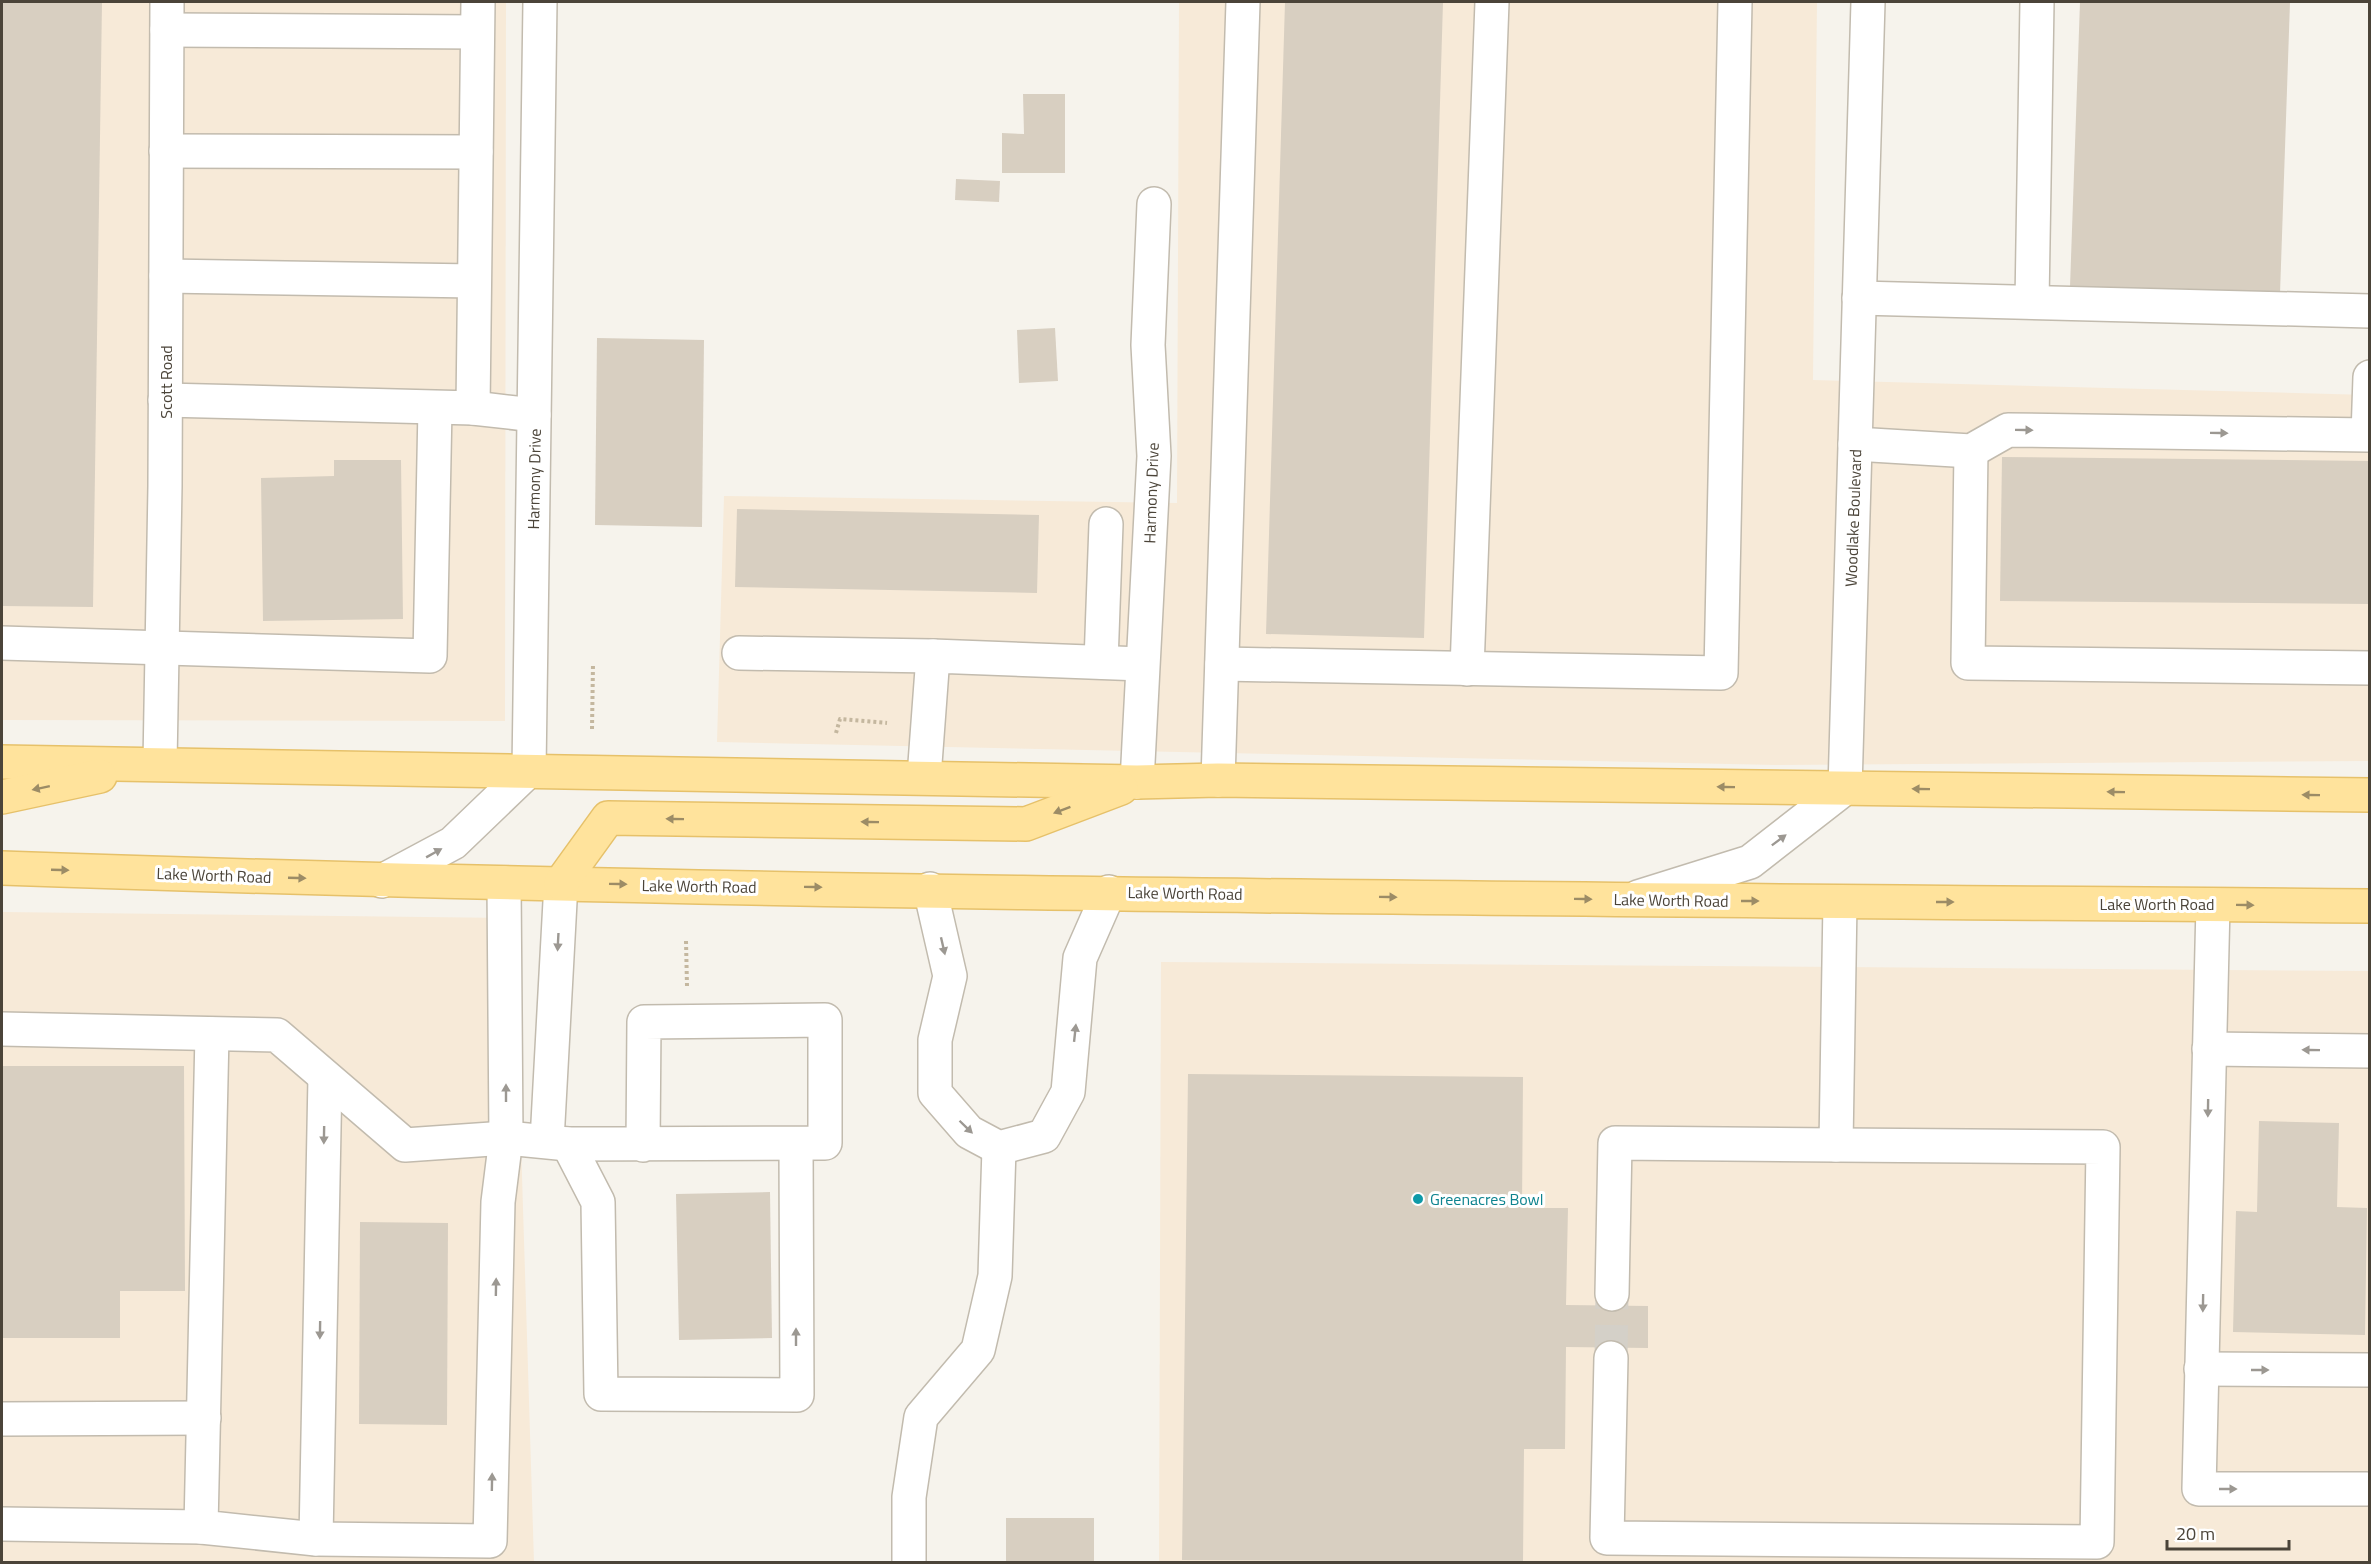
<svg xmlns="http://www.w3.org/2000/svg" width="2371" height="1564" font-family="'Titillium Web',sans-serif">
<rect width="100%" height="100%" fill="#f6f3ec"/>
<!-- commercial -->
<g fill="#f7ead8">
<path d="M2 2H506L505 721 2 720Z"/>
<path d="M1179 2H1817L1813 380 2369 395V761L1775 765 717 742 724 496 1177 503Z"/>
<path d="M2 912 514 918 534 1562H2Z"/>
<path d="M1161 962 2369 971V1562H1159Z"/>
</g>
<!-- building -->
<g fill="#d8cfc1">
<path d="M2 2H102L93 607 2 606Z"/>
<path d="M1285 2H1443L1424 638 1266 634Z"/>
<path d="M2080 2H2290L2280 294 2070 287Z"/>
<path d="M1023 94H1065V173H1002V133L1024 134Z"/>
<path d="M956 179 1000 181 999 202 955 200Z"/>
<path d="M1055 328 1058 381 1019 383 1017 330Z"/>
<path d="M597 338 704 340 702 527 595 525Z"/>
<path d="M2002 457 2370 461V604L2000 601Z"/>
<path d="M334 460H401L403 619 263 621 261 478 334 476Z"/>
<path d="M737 509 1039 515 1037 593 735 587Z"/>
<path d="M2 1066H184L185 1291H120V1338H2Z"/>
<path d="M1188 1074 1523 1077 1522 1208H1568L1566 1305 1648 1306V1348L1566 1347 1565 1449H1524L1523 1562 1182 1560Z"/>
<path d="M2259 1121 2339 1123 2337 1207 2367 1208 2365 1335 2233 1332 2236 1211 2257 1212Z"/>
<path d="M770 1192 772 1338 679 1340 676 1194Z"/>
<path d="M360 1222 448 1223 447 1425 359 1424Z"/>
<rect x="1006" y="1518" width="88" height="44"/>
</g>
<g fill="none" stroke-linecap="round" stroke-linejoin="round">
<!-- minor-tunnel -->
<path stroke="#d4d0c8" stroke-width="33" stroke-dasharray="33 16" stroke-linecap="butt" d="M1611 1358 1612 1294"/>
<defs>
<g id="minor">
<path d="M167 30 477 32"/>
<path d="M166 151 476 152"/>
<path d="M166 276 474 281"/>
<path d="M1859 298 2370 311"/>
<path d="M2032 302 2037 2"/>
<path d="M165 400 473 408 478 2"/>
<path d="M473 408 534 415"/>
<path d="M1855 444 1971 451 2008 430 2368 435 2370 377"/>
<path d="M1971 451 1968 663 2370 668"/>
<path d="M2 643 430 656 435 408"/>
<path d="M739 653 933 656"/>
<path d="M1101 662 1106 524"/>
<path d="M1222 664 1721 673 1735 2"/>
<path d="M1467 669 1492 2"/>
<path d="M160 763 165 486 167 2"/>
<path d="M924 777 933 656 1142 664"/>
<path d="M1218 780 1243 2"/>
<path d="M1137 782 1154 456 1148 345 1154 204"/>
<path d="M382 881 453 843 529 770 540 2"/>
<path d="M930 889 950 976 935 1040V1093L969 1132 999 1148 1044 1136 1068 1092 1080 958 1109 892"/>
<path d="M1638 897 1750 862 1845 788 1868 2"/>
<path d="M2213 905 2199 1489H2367"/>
<path d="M2 1029 277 1035 405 1145 506 1138 568 1144 825 1143V1020L644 1022 643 1145"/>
<path d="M212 1034 201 1527 316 1539 490 1541 498 1202 506 1138 504 883"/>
<path d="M2209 1049 2370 1051"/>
<path d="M547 1141 561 883"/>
<path d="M568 1144 598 1202 601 1394 797 1395 796 1144"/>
<path d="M1612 1294 1615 1143 1836 1145 1840 902"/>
<path d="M1611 1358 1607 1538 2097 1542 2103 1147 1836 1145"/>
<path d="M2201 1369 2370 1370"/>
<path d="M2 1419 204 1418"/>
<path d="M2 1524 201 1527"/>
<path d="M316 1539 325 1077"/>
<path d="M909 1562V1497L921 1417 978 1350 995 1276 999 1148"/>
</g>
<g id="major">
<path d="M2 762 1137 782 1218 780 2370 795"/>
<path d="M2 797 100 776"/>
<path d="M2 868C790 896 1580 899 2370 906"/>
<path d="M561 883 608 818 1026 824 1121 788"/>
</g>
</defs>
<!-- minor casing -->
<use href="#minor" stroke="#c2bbae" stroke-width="36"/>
<!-- major casing -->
<use href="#major" stroke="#e6c16a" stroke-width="36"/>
<!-- path -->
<g stroke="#c4b79f" stroke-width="4" stroke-dasharray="3 3" stroke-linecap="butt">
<path d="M592 729 593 664"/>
<path d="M836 733 840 719 887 723"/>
<path d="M686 941 687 986"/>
</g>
<!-- minor -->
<use href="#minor" stroke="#fff" stroke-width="33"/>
<!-- major -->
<use href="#major" stroke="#ffe39c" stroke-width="33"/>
</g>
<!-- one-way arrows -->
<defs><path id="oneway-solid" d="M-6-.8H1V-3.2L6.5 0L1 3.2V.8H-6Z" transform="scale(1.5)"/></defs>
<g fill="#9c9892">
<use href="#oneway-solid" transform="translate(2024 430) rotate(1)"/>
<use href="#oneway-solid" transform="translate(2219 433) rotate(1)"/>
<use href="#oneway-solid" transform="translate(1779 840) rotate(-37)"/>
<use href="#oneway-solid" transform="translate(434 853) rotate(-29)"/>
<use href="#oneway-solid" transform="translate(558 942) rotate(93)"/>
<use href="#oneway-solid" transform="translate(943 946) rotate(77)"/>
<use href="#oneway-solid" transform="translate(1075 1033) rotate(-84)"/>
<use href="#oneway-solid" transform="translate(2311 1050) rotate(-179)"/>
<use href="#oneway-solid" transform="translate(506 1093) rotate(-90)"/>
<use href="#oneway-solid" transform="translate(2208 1108) rotate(91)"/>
<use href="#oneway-solid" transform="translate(966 1127) rotate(44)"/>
<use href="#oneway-solid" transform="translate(324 1135) rotate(91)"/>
<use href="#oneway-solid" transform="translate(496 1287) rotate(-89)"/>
<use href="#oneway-solid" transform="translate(2203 1303) rotate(91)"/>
<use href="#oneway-solid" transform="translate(320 1330) rotate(91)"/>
<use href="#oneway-solid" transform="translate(796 1337) rotate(-90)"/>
<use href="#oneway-solid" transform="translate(2260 1370)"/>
<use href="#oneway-solid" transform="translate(492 1482) rotate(-89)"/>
<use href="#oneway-solid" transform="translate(2228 1489)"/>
</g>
<g fill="#9c8c66">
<use href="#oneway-solid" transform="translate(1726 787) rotate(-179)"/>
<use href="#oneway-solid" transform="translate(41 788) rotate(168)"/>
<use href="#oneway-solid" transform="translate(1921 789) rotate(-179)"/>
<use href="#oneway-solid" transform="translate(2116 792) rotate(-179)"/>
<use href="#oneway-solid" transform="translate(2311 795) rotate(-179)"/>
<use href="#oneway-solid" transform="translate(1062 810) rotate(159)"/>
<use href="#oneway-solid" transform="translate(675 819) rotate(-179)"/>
<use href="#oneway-solid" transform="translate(870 822) rotate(-179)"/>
<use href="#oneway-solid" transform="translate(60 870) rotate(2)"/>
<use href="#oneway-solid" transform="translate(297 878) rotate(2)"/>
<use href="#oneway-solid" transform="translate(618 884) rotate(1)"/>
<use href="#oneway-solid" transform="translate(813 887) rotate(1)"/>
<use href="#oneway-solid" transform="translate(1388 897) rotate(1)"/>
<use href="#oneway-solid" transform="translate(1583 899) rotate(1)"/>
<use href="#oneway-solid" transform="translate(1750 901)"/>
<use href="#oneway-solid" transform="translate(1945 902)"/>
<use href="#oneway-solid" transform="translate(2245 905) rotate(1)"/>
</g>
<!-- markers -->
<circle fill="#0f9aa8" stroke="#fff" stroke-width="2" cx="1418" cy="1199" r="6"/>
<g text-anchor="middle" stroke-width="6" stroke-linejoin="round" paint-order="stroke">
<!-- street labels -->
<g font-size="16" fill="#4b4439" stroke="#fff">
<text transform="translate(166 382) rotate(-90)" y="6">Scott Road</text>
<text transform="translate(534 479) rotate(-89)" y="6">Harmony Drive</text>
<text transform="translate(1151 493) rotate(-88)" y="6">Harmony Drive</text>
<text transform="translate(1853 518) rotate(-88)" y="6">Woodlake Boulevard</text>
<text transform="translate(214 875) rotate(2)" y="6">Lake Worth Road</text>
<text transform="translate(699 886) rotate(1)" y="6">Lake Worth Road</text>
<text transform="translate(1185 893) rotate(1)" y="6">Lake Worth Road</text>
<text transform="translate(1671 900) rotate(1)" y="6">Lake Worth Road</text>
<text x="2157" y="910">Lake Worth Road</text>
</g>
<!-- culture labels -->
<g font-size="16" fill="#0d838f" stroke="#fff" text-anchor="start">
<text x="1430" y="1205">Greenacres Bowl</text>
</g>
</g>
<!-- border -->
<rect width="2371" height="1564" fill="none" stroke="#4b4439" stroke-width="6"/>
<!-- scale -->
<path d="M2167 1540v9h122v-9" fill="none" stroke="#4b4439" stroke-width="3"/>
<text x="2176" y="1540" font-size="18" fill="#4b4439" stroke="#ffffff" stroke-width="4.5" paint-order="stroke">20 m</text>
</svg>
